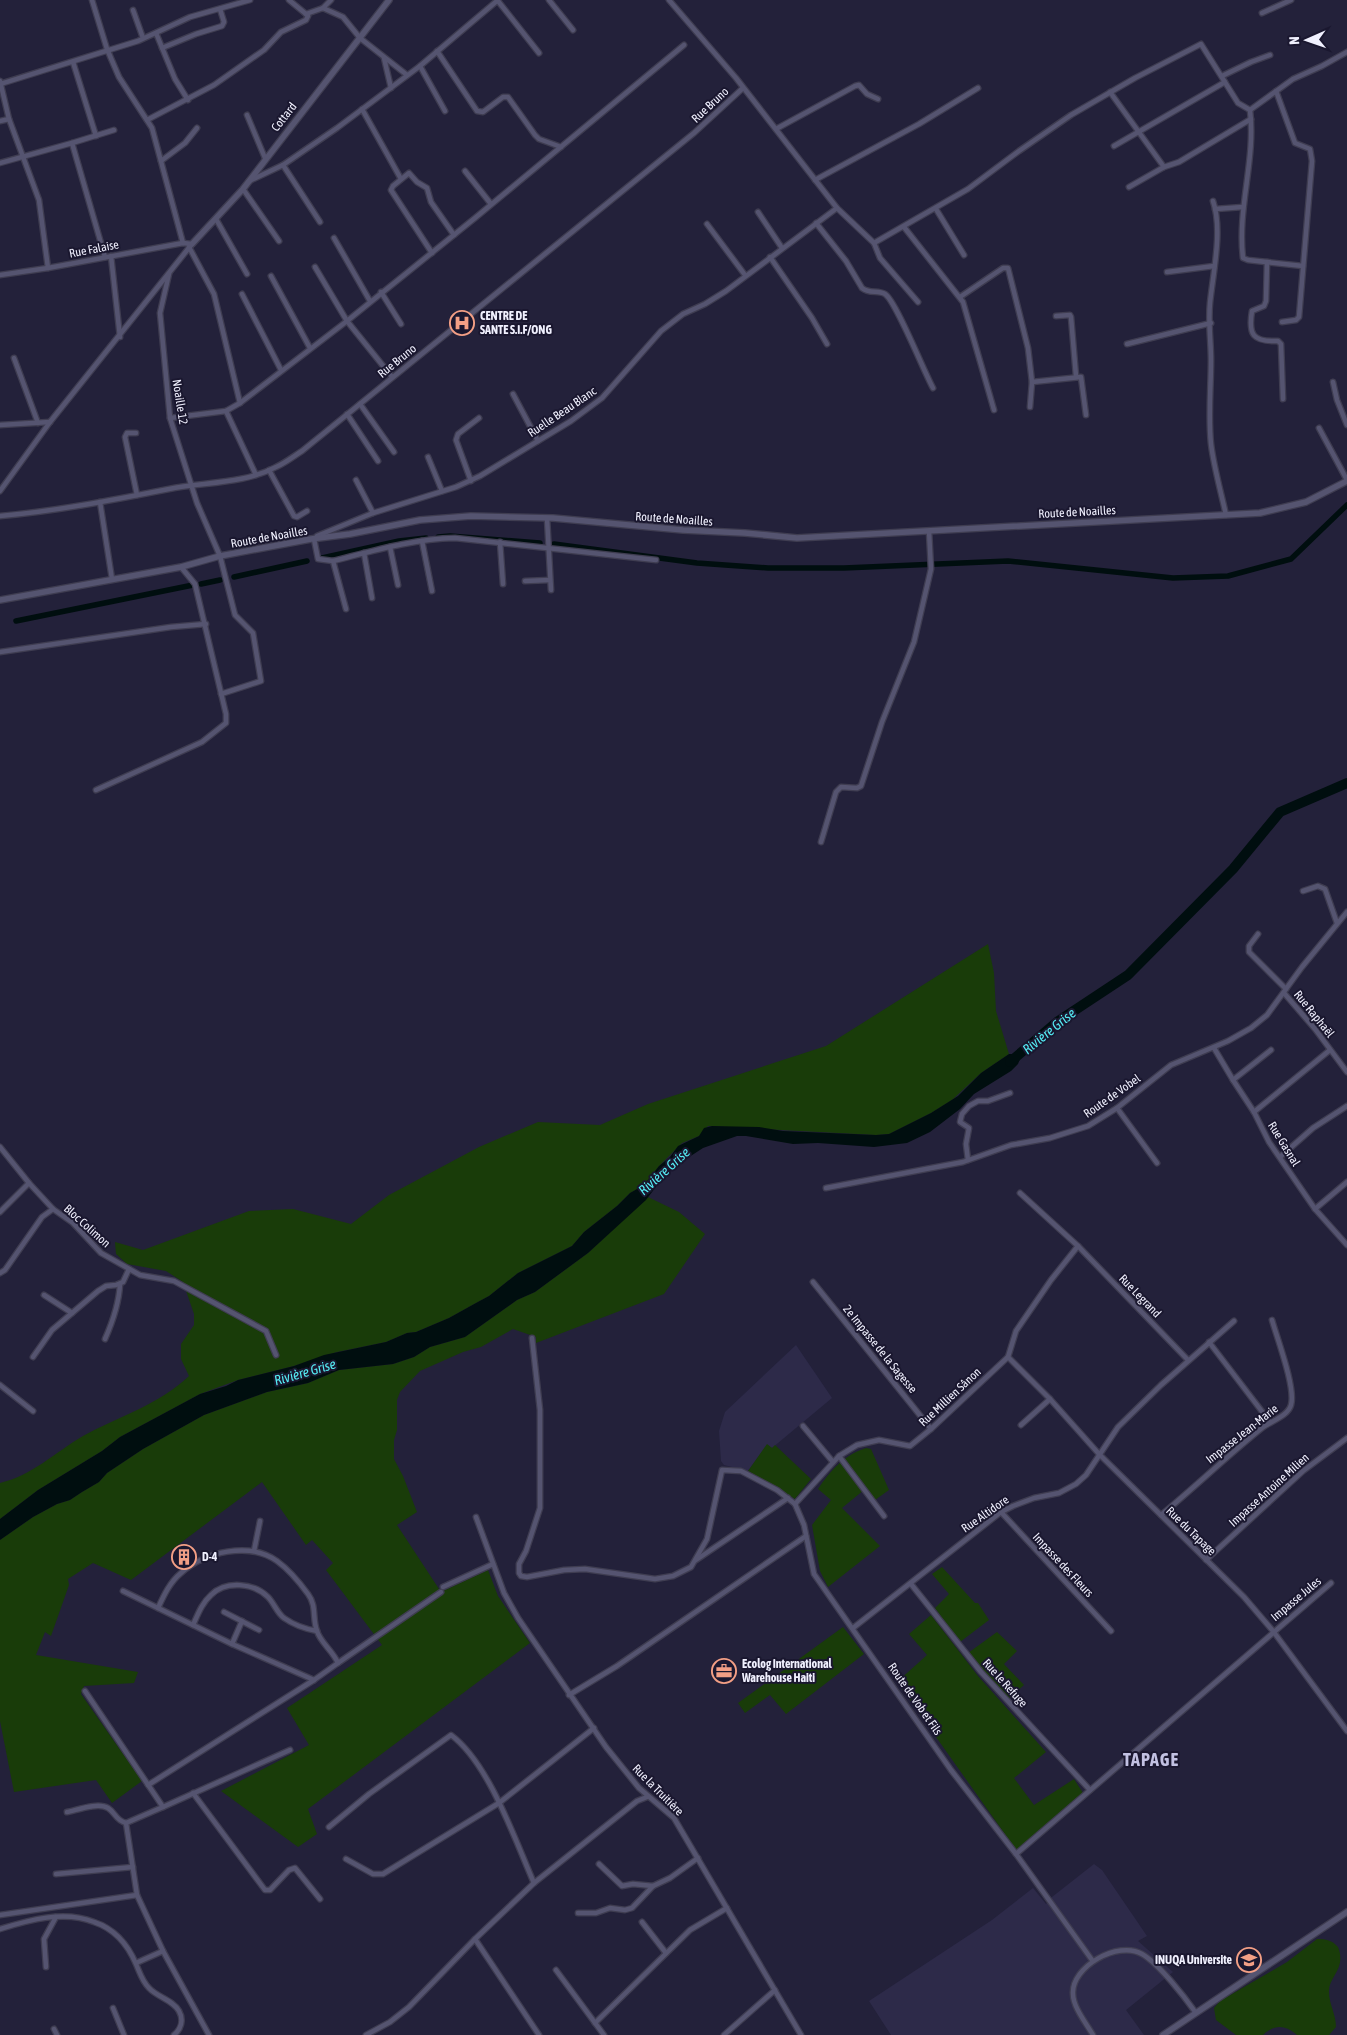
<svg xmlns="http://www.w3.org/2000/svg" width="1347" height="2035" font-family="'Asap Condensed',sans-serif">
<rect width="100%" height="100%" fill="#23213a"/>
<!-- built -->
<g fill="#2d2a49">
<path d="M796 1345 832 1398 772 1448 767 1445 748 1471 724 1465 721 1461 719 1431 725 1412Z"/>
<path d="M1094 1864 1102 1870 1147 1936 1138 1941 1173 1972 1126 2010 1144 2035H891L869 2001 992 1920 1033 1888 1046 1904 1052 1897Z"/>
</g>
<!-- green -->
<g fill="#193c09">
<path d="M988 944 994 973 996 1011 1009 1054 981 1073 952 1100 931 1113 889 1134 876 1135 708 1126 699 1136 682 1143 659 1166 645 1185 630 1193 617 1206 584 1232 572 1246 518 1273 489 1296 476 1303 449 1318 416 1332 407 1333 386 1342 337 1352 294 1366 238 1380 200 1394 120 1437 102 1451 38 1490 0 1519V1483C33 1475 54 1453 83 1436 118 1417 160 1404 189 1376L181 1359V1344L194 1325V1314L183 1282 166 1271 127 1264 116 1254 115 1242 143 1250 249 1211 293 1209 351 1224 389 1195 479 1147 538 1122 600 1125 648 1104 826 1046Z"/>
<path d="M648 1197 679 1212 705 1234 664 1294 536 1343V1337L513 1329 481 1347 463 1352 420 1371 400 1392 397 1400V1430L394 1440V1459L403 1476 417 1512 397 1525 441 1592 488 1570 498 1596 530 1643 308 1809 317 1834 298 1847 221 1791 309 1745 287 1708 382 1645 326 1570 333 1563 312 1540 306 1545 262 1482 131 1580 93 1563 68 1579 69 1585 51 1636 45 1632 36 1655 138 1672 134 1683 84 1686 81 1694 142 1781 112 1803 96 1780 14 1792 0 1721V1540L33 1517 57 1504 70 1500 82 1492 99 1482 107 1473 143 1449 204 1415 267 1392 308 1383 339 1370 393 1364 414 1357 430 1347 465 1337 517 1300 535 1292 588 1253Z"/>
<path d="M767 1444 772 1448 775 1445 811 1479 795 1499 748 1471Z"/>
<path d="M866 1448 871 1449 889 1490 875 1500 864 1490 842 1508 880 1546 828 1587 820 1571 812 1525 831 1500 818 1489C830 1471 844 1455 866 1448Z"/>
<path d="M942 1567 975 1603H978L989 1620 960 1642 935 1608 949 1594 932 1574Z"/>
<path d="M931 1615 978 1676 1046 1752 1014 1778 1034 1805 1074 1779 1085 1796 1019 1854 897 1682 927 1655 909 1634Z"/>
<path d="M843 1627 864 1654 786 1714 770 1695 745 1713 738 1703Z"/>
<path d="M997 1632 1017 1651 1004 1664 1024 1685 1008 1699 968 1653Z"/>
<path d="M1317 1939C1326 1939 1332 1940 1338 1947 1347 1969 1328 1977 1329 1992 1329 2004 1336 2014 1336 2027L1329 2035H1297C1286 2025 1274 2024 1263 2035H1236L1216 2020 1214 2008 1220 2001 1287 1962Z"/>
</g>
<!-- water -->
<path fill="#000e0f" d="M1009 1054H1022L1018 1064 1011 1071 974 1094 960 1109 930 1132 907 1143 874 1147 818 1143 793 1144 746 1136H737L703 1148 683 1161 664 1176 646 1200 588 1253 535 1292 517 1300 465 1337 430 1347 414 1357 393 1364 339 1370 308 1383 267 1392 204 1415 143 1449 107 1473 99 1482 82 1492 70 1500 57 1504 33 1517 0 1540V1519L38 1490 102 1451 120 1437 200 1394 226 1386 238 1380 294 1366 324 1355 386 1342 407 1333 416 1332 449 1318 476 1303 489 1296 518 1273 572 1246 584 1232 617 1206 630 1193 644 1185 659 1166 670 1157 678 1146 699 1136 704 1128 712 1126 759 1127 783 1131 876 1135 889 1134 931 1113 958 1096 981 1073Z"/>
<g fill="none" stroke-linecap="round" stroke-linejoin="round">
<!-- canal -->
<g stroke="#000e0f" stroke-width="5.5">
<path d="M438 537 450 536 540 543"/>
<path d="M554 544 697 563 768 568H844L1008 561 1173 578 1228 576 1291 559 1347 505"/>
<path d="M322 558 399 541 426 538"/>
<path d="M234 577 307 561"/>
<path d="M201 584 220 580"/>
<path d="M16 621 193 585"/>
</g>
<!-- river -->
<path stroke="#000e0f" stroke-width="10" d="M1010 1062 1057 1022 1128 975 1233 869 1280 812 1347 783"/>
<defs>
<g id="street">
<path d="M92 0 107 49 119 77 152 128 183 243"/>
<path d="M549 0 573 30"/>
<path d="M669 0 736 78 837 208 874 243 880 258 918 302"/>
<path d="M498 1 539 53"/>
<path d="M323 8 331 0"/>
<path d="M133 10 143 38"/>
<path d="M1262 13 1291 0"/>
<path d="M306 14 323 8 343 17 360 38 407 75"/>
<path d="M156 33 175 79 188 100"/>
<path d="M162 48 196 34 222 26 224 22 220 9"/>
<path d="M437 51 477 111 483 112 503 97H508L535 135 539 139 561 147"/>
<path d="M384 58 391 88"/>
<path d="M73 62 96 136"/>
<path d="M420 66 445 111"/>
<path d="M1222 76 1251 62 1270 55"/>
<path d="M0 81 9 119 0 121"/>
<path d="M0 84 138 41 190 17 250 0"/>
<path d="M1276 91 1295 143 1310 149 1312 161 1299 317 1296 320 1282 322"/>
<path d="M1110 92 1164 167"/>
<path d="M362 109 401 179"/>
<path d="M1250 110C1256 160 1237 208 1243 258L1248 260 1303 266"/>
<path d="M247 115 265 158"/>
<path d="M9 119 39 200 48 268"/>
<path d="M147 120 214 85 264 50 281 32 306 20 308 16 306 14 289 0"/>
<path d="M776 129 855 86 859 85 867 94 878 99"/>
<path d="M1114 146 1225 82"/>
<path d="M161 161 185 143 197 128"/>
<path d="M0 163 72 143"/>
<path d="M283 165 320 222"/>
<path d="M465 171 491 204"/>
<path d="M815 180 919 124 978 88"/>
<path d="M249 181 283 165 337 128 420 66 498 0"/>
<path d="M1129 187 1164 167 1179 162 1251 119"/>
<path d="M243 189 279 241"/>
<path d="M1213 201C1223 230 1213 273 1210 303 1208 322 1211 342 1211 360 1211 388 1208 416 1211 444 1214 468 1221 492 1226 515"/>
<path d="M936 209 964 255"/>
<path d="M1215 209 1243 207"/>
<path d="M758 212 782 248"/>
<path d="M216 219 247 274"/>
<path d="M816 223 846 261 862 288C869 294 878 290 885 294 896 301 924 372 933 388"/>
<path d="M707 224 745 275"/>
<path d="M904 227 963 302 994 410"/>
<path d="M334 238 370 301"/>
<path d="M874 243 968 189 1019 151 1071 115 1135 78 1201 44 1238 103 1250 110 1293 79 1322 66 1347 52"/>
<path d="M189 247 214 294 240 403"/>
<path d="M432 253 391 190 393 186 409 173 417 182 427 188 431 202 454 235"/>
<path d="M111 256 120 337"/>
<path d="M105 257 72 143 114 130"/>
<path d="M770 257 812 318 827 344"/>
<path d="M1267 262 1266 301 1264 306 1252 311C1248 335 1253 342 1278 341L1281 344 1283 399"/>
<path d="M315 267 347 321 392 377"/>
<path d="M1167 272 1214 266"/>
<path d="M169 274 160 313 170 418 197 503 220 556 235 615 253 633 261 681 221 694"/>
<path d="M0 275 48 268 183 243 192 244"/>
<path d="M271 276 310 348"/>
<path d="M381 292 401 324"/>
<path d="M242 294 281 370"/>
<path d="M960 297 1003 268H1008L1028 348 1032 382 1030 407"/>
<path d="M1056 316 1070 315 1071 317 1076 376"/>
<path d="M1127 344 1211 323"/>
<path d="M14 358 38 423"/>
<path d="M1032 382 1081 377 1086 415"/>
<path d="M1333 382 1337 400 1347 425"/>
<path d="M513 394 538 441"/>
<path d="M360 404 394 452"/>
<path d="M226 411 256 475"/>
<path d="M347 414 378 461"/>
<path d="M170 418 226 411 240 403 347 321 475 218 684 45"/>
<path d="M0 425 50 422"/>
<path d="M1319 428 1347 480"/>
<path d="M136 433H127L125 437 137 495"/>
<path d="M428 457 442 491"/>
<path d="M269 470 294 516 297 517 307 511"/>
<path d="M356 480 373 513"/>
<path d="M471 481 456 440 458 434 479 418"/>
<path d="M0 491 50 422 192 244"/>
<path d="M100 502 112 579"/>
<path d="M0 516C57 511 113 500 169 489 204 482 244 484 276 467 285 463 294 456 302 451L694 133 743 88"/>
<path d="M547 518 551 590"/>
<path d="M317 536 373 513 456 487 480 476 571 421 602 398 661 331 683 314 705 304 726 291 837 208"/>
<path d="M314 539 318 559 333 561 346 609"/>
<path d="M422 541 432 591"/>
<path d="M500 542 503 584"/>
<path d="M390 547 398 585"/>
<path d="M364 553 372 598"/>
<path d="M333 561C373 551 413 539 455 538L656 560"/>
<path d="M525 581 550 580"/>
<path d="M0 652 171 627 206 624"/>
<path d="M96 790 202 742 226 723V714L195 584 181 567"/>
<path d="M821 842 836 792 841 787 857 788 861 786 882 722 914 642 931 569 929 531"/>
<path d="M1303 891 1318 886 1325 889 1337 923"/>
<path d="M1258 934 1249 946V952L1286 989"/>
<path d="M1284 993 1315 1029 1347 1072"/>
<path d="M1214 1048 1233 1080 1254 1112 1269 1142 1315 1209 1347 1245"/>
<path d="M1233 1080 1271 1050"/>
<path d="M1117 1108 1157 1163"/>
<path d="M1254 1112 1330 1050"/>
<path d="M0 1147 29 1183 53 1209 73 1223 101 1253 140 1275 174 1281 266 1331 276 1355"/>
<path d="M1280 1157 1313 1128 1347 1106"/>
<path d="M968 1160 966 1144 969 1128 960 1122 962 1114 969 1106 978 1101H988L1010 1093"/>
<path d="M826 1188 963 1162 1011 1145 1050 1138 1088 1126 1117 1108 1171 1065 1228 1041 1251 1028 1267 1015 1302 967 1347 912"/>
<path d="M1020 1193 1078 1246 1188 1360"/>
<path d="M1315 1209 1347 1182"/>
<path d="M0 1212 29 1183"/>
<path d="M0 1273 5 1270 42 1217 53 1209"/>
<path d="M813 1282 931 1429"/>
<path d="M44 1295 72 1313"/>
<path d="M532 1338 540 1410V1508L526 1551 519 1564V1573L521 1576 527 1577 564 1570 585 1569 655 1579 673 1576 691 1567 707 1539 722 1470 741 1471 777 1490 795 1504 804 1525 814 1574 951 1770 1016 1854 1092 1960"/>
<path d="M105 1339C113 1321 119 1304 120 1284"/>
<path d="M1209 1342 1270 1422"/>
<path d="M33 1357 52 1330 98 1291 106 1286 116 1285 123 1282 129 1269"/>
<path d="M1008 1357 1050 1399 1099 1454 1244 1597 1273 1631 1347 1731"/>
<path d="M0 1385 33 1411"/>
<path d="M1021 1425 1050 1399"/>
<path d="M803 1426 833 1462"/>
<path d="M839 1456 884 1516"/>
<path d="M795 1504 839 1456 857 1445 879 1440 910 1446 931 1429 1008 1357 1016 1331 1051 1280 1078 1246"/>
<path d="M1001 1512 1111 1631"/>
<path d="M1161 1515C1195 1487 1227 1456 1262 1428 1271 1421 1288 1416 1291 1405 1296 1388 1277 1338 1272 1320"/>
<path d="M476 1517 504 1593 518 1618 606 1747 639 1788 674 1818 801 2035"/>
<path d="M254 1551 260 1521"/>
<path d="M696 1560 788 1498"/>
<path d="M1206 1560 1303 1471 1347 1438"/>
<path d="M911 1584 981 1672 1090 1790"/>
<path d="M443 1587 493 1564"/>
<path d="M123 1591 232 1644 314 1680"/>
<path d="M224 1612 259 1630"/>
<path d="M193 1625C198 1614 202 1603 211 1595 226 1580 254 1583 268 1597 274 1603 277 1613 284 1618 294 1625 305 1629 317 1631"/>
<path d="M853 1628 1001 1512 1013 1506 1034 1498 1059 1493 1076 1484 1086 1475 1118 1427 1161 1385 1234 1321"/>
<path d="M232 1644 242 1621"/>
<path d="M338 1663 441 1592"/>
<path d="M85 1691 163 1807 126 1823 137 1895 163 1951 209 2035"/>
<path d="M569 1695 617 1666 806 1536"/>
<path d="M148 1785 314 1680 338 1663C333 1651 320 1642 317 1631 312 1618 317 1606 308 1594 300 1583 288 1569 277 1561 249 1541 205 1552 181 1573 170 1582 164 1595 158 1608"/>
<path d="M193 1793 265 1890H270L289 1870 295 1868 320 1899"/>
<path d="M163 1807 290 1750"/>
<path d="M67 1812C77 1810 98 1802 108 1808 116 1813 115 1820 126 1823"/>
<path d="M329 1827 369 1794 451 1735C489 1763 515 1840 534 1883"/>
<path d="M1016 1854 1331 1583"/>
<path d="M346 1859 373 1874H383L499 1803 594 1728"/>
<path d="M599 1864 622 1886 633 1884 653 1886"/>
<path d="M56 1874 133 1867"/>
<path d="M578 1913H596L610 1908 625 1910 632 1908 653 1886 670 1878 698 1858"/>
<path d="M0 1915 137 1895"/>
<path d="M642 1922 666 1953"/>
<path d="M0 1929C29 1920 64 1910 94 1922 115 1929 128 1945 136 1964 140 1973 142 1981 149 1988 157 1997 173 2000 179 2011 184 2020 181 2029 174 2035"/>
<path d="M475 1939 539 2035"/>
<path d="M136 1963 163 1951"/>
<path d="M46 1967 44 1939 56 1917"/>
<path d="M556 1970 604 2035"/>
<path d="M113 2008 124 2035"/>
<path d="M595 2023 690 1930 727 1908"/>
<path d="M54 2029 57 2035"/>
<path d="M366 2035 390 2022 409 2007 475 1939 534 1883 637 1801 647 1797"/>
<path d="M724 2035 775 1990"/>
<path d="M1093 2035C1086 2023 1073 2007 1073 1994 1071 1967 1118 1940 1142 1954 1159 1964 1184 1996 1196 2013"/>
</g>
<g id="secondary">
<path d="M192 244 243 189 389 0"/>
<path d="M0 600 181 567 220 556 311 539 350 534 420 520 471 516 553 518 683 530 745 533 797 538 1260 513 1306 502 1347 481"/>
<path d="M1163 2035 1347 1912"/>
</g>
</defs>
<!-- street casing -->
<use href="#street" stroke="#3f3d51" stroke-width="7"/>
<!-- secondary casing -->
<use href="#secondary" stroke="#3f3d51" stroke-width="8"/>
<!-- street -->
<use href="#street" stroke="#555470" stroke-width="4.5"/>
<!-- secondary -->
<use href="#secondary" stroke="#555470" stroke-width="5.5"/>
</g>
<!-- icons -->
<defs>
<symbol id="hospital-ring" viewBox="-11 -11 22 22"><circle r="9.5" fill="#1a172f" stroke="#f39f85" stroke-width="1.5"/><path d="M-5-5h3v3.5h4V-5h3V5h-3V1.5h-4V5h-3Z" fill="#f39f85"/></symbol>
<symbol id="building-ring" viewBox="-11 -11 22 22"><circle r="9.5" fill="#1a172f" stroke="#f39f85" stroke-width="1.5"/><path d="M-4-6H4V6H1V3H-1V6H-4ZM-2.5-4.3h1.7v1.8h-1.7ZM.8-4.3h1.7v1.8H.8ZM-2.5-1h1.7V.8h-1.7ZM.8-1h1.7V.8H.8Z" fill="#f39f85"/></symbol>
<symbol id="office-ring" viewBox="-11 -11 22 22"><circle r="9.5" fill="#1a172f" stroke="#f39f85" stroke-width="1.5"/><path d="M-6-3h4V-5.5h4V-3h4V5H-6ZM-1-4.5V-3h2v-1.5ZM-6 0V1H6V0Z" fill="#f39f85"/></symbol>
<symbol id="school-ring" viewBox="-11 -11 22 22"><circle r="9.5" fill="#1a172f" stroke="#f39f85" stroke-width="1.5"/><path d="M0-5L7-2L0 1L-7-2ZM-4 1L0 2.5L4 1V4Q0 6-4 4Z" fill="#f39f85"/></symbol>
</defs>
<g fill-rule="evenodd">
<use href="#hospital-ring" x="448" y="309" width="28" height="28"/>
<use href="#building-ring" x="170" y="1543" width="28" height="28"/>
<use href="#office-ring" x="710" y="1657" width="28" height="28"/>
<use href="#school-ring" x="1235" y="1946" width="28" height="28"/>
</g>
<g text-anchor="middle" stroke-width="4" stroke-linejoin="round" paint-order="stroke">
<!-- street labels -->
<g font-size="12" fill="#f0f0fe" stroke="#1a172f">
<text transform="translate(710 105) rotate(-43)" y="4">Rue Bruno</text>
<text transform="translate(284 117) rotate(-52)" y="4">Cottard</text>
<text transform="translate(94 249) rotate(-11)" y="4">Rue Falaise</text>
<text transform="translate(397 361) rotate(-39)" y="4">Rue Bruno</text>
<text transform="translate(180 402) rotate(81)" y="4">Noaille 12</text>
<text transform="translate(562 412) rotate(-34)" y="4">Ruelle Beau Blanc</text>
<text transform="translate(1077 512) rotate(-3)" y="4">Route de Noailles</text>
<text transform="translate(674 519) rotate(4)" y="4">Route de Noailles</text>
<text transform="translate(269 537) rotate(-10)" y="4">Route de Noailles</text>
<text transform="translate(1314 1014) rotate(51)" y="4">Rue Raphaël</text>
<text transform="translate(1112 1096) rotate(-35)" y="4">Route de Vobel</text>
<text transform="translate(1284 1144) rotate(58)" y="4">Rue Gasnal</text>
<text transform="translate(87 1226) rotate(42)" y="4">Bloc Colimon</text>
<text transform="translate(1140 1296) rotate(46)" y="4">Rue Legrand</text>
<text transform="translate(880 1349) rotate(51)" y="4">2e Impasse de la Sagesse</text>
<text transform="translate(950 1397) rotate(-43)" y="4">Rue Millien Sânon</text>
<text transform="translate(1242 1434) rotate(-38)" y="4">Impasse Jean-Marie</text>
<text transform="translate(1269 1490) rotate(-42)" y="4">Impasse Antoine Milien</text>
<text transform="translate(985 1514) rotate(-35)" y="4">Rue Altidore</text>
<text transform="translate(1191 1531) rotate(44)" y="4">Rue du Tapage</text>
<text transform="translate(1063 1565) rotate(47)" y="4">Impasse des Fleurs</text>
<text transform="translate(1296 1599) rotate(-40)" y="4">Impasse Jules</text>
<text transform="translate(1005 1683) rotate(48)" y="4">Rue le Refuge</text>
<text transform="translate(915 1699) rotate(55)" y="4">Route de Vob et Fils</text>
<text transform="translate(658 1790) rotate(45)" y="4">Rue la Truitière</text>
</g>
<!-- poi labels -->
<g font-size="12" font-weight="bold" fill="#f0f0fe" stroke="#1a172f" text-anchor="start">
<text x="480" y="320">CENTRE DE<tspan x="480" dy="14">SANTE S.I.F/ONG</tspan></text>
<text x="202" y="1561">D-4</text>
<text x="742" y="1668">Ecolog International<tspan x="742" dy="14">Warehouse Haiti</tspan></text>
<text x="1232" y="1964" text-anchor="end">INUQA Universite</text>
</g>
<!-- water labels -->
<g font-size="14" font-style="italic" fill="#55ecf4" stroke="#1a172f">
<text transform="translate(1049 1031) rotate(-39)" y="5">Rivière Grise</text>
<text transform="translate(664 1171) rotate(-42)" y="5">Rivière Grise</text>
<text transform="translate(305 1372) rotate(-16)" y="5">Rivière Grise</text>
</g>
<!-- district labels -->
<g font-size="18" font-weight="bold" letter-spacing="1" fill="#c2c1e2" stroke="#1a172f">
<text x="1151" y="1766">TAPAGE</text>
</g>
</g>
<!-- north arrow -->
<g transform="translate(1307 40) rotate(268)" stroke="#1a172f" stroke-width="4" paint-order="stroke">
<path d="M0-4L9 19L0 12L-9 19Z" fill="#f0f0fe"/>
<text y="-8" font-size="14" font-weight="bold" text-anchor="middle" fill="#f0f0fe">N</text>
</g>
</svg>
